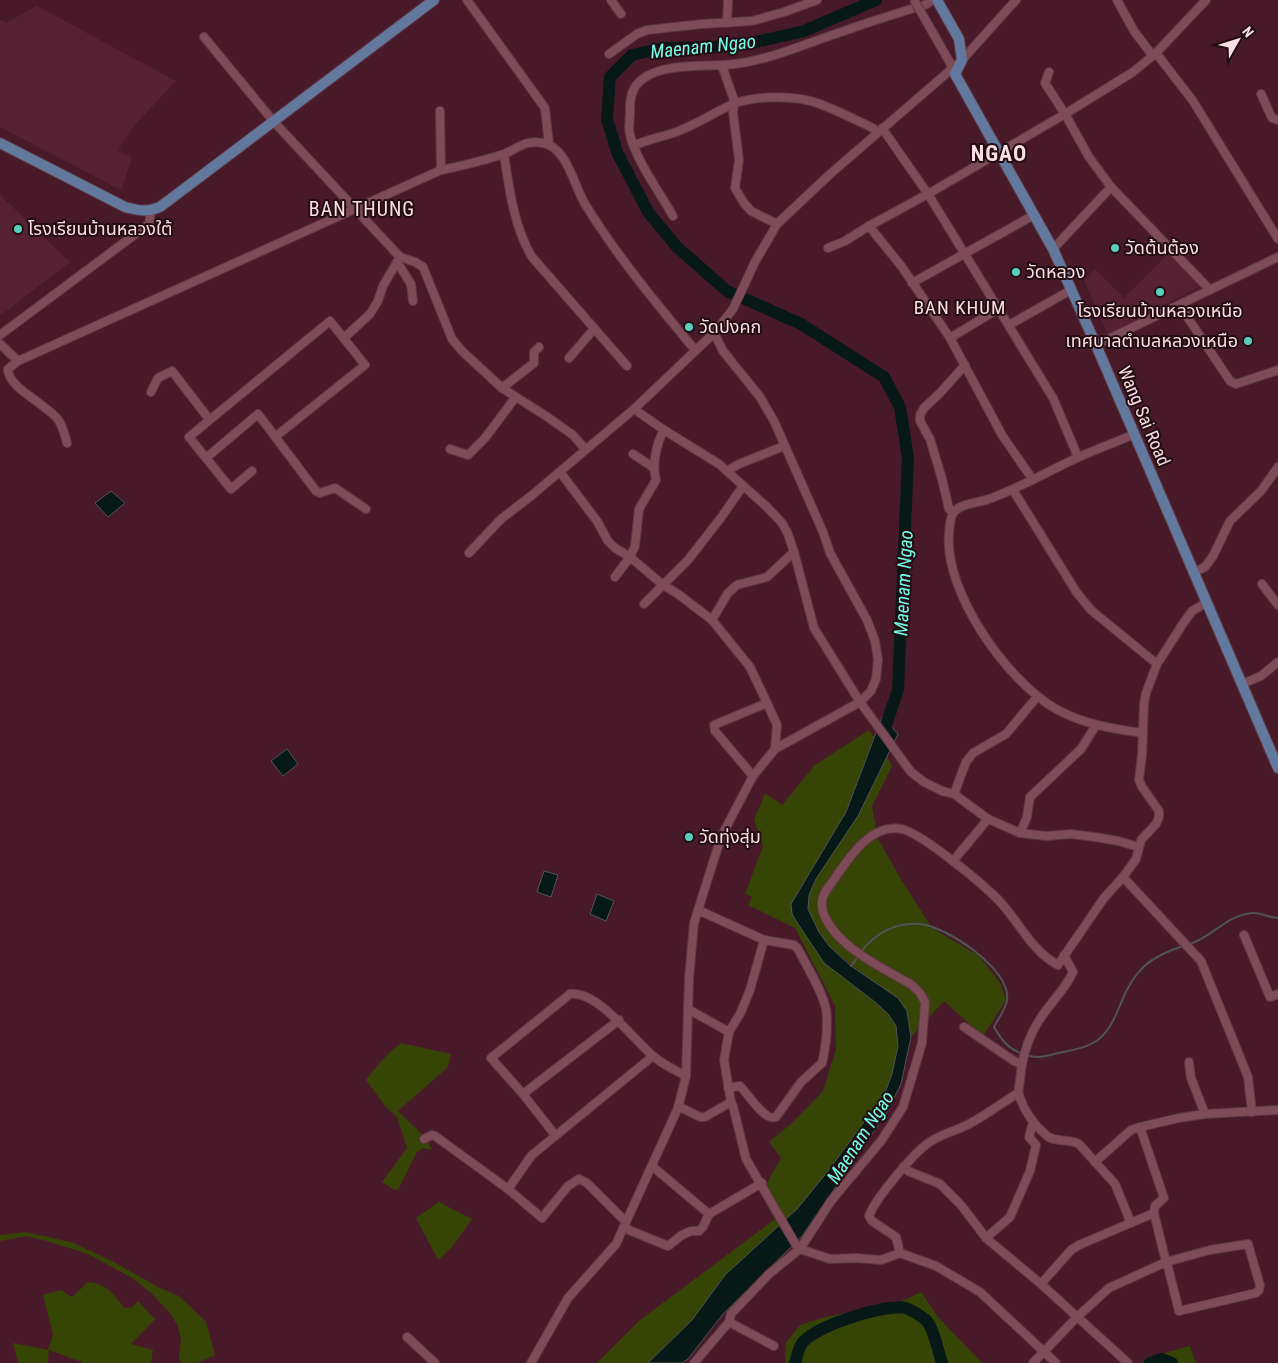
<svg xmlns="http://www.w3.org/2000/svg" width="1278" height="1363" font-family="'Roboto Condensed','Noto Sans Thai',sans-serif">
<rect width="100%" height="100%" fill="#481a29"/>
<!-- built -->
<g fill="#562132">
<path d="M37 6 176 81 133 127 118 150 132 158 121 190 0 127V20L6 23Z"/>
<path d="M0 195 70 262 0 316Z"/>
<path d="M1169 253 1201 286 1108 334 1084 281 1095 269 1124 298Z"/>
</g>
<!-- green -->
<g fill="#364405">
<path d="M869 730 874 737 846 812 799 890 798 924 824 963 875 1002 888 1014 896 1026 898 1046 892 1074 884 1095 828 1171 797 1209 725 1275 692 1320 648 1363H597L640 1320 783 1213 765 1186 781 1158 769 1142 792 1123 823 1091 836 1049 835 1006 795 928 748 905 752 897 745 894 763 846 754 820 765 793 782 805 815 765Z"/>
<path d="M887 757 892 766 872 806 878 839 902 881 932 928 979 956 1000 983 1006 1000 983 1036 944 1001 911 1037 907 1011 829 946 819 932 808 909 809 895 816 879 858 816Z"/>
<path d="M401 1043 451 1054 448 1067 398 1111 426 1138 432 1150 424 1148 417 1152 398 1190 393 1189 382 1182 407 1148 397 1117 386 1107 366 1080C377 1066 387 1053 401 1043Z"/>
<path d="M439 1202 472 1219 452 1247 438 1260 416 1218Z"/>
<path d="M25 1232 71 1242 110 1260 160 1288 179 1296 206 1322 215 1355 197 1363H181L179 1358 181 1339 177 1324 169 1312 151 1293 132 1278 88 1254 47 1241 27 1236 0 1241V1235Z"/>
<path d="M88 1282C106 1283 114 1294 124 1308L133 1307 138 1301 155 1319 131 1344 153 1350 151 1363H84L49 1350 48 1363H18L13 1343 48 1350 53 1335 43 1295 61 1290 72 1297Z"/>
<path d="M921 1292 938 1317 982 1363H785L786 1343 800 1325 822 1318 902 1301Z"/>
<path d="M1190 1346 1196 1363H1142L1147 1358Z"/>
</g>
<!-- water -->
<g fill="#071917" stroke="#505454">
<path d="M111 491 125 503 108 517 95 503Z"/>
<path d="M882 717 898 734 858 816 816 879 809 895 808 909 819 932 829 946 851 966 898 998 907 1011 911 1037 901 1084 887 1112 802 1236 723 1314 688 1359 682 1363H648L692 1320 725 1275 797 1209 828 1171 884 1095 892 1074 898 1046 896 1026 888 1014 875 1002 824 963 798 924 792 914 791 904 846 812Z"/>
<path d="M287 749 298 764 283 776 271 761Z"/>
<path d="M544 871 558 875 551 897 537 892Z"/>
<path d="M597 894 614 901 606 921 590 914Z"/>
</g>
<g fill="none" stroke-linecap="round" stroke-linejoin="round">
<!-- stream -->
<g stroke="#505454" stroke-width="2">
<path d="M1190 944C1212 937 1227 915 1252 913 1261 912 1269 918 1278 918"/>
<path d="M861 952C875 933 896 922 920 924 946 926 1012 970 1007 1000 1006 1009 998 1019 994 1027 1001 1039 1008 1049 1021 1053"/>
<path d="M851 966 859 956"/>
<path d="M1026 1055C1039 1059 1046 1056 1059 1053 1072 1050 1088 1048 1099 1039 1110 1030 1116 1015 1121 1003 1134 970 1149 957 1183 946"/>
</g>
<!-- river -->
<g stroke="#071917" stroke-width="12">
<path d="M876 0 804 31 747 44 710 47 663 48 632 55 610 77 607 119 617 152 648 212 677 247 727 291 801 324 884 377 900 407 908 458 898 690 882 737"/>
<path d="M795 1363C797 1357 798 1350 801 1345 810 1327 887 1303 906 1308 911 1310 922 1317 926 1320 934 1329 938 1351 942 1363"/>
<path d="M1150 1363 1162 1359 1172 1363"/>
</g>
<defs>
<g id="minor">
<path d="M467 0 545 108 549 144"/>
<path d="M611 0 621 14"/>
<path d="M1117 0 1134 31 1153 56"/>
<path d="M925 19 953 68"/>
<path d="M727 23 728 0"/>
<path d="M204 37 274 122 400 257 415 262 423 267 452 339 462 351 502 388 546 416 573 435 585 449"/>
<path d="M1156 53 1193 101 1278 239"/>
<path d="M609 54 637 34 647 30 702 24 752 21 784 12 817 0"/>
<path d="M722 66 734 100 733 112 739 160 735 188 744 203 751 211 777 224"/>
<path d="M1049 72 1045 83 1065 114 1089 157 1111 187 1210 290"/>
<path d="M1261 94 1272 118 1278 120"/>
<path d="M440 111 441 170"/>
<path d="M882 128 928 194 1053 398 1078 457"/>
<path d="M634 146C649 138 666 137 681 130 699 123 715 112 733 104 756 95 797 95 820 104 838 111 856 120 873 128L877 132"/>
<path d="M504 154C509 188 514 227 532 257L627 366"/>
<path d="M673 216C660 193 636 160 630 135 628 129 630 120 630 113 630 104 630 95 635 87 653 60 706 68 735 64 773 59 807 43 844 31 871 21 899 13 927 4L932 0"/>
<path d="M869 226 902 267 950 338 1002 435 1033 480"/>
<path d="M828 248 845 241 869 226 928 194 1065 114 1133 72 1156 53 1206 0"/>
<path d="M1053 249 1111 187"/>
<path d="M397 262 411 284 413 301"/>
<path d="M912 283 1034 215"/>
<path d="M1180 306 1230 381 1236 384 1278 370"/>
<path d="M1009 325 1071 290"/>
<path d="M0 335 149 224 151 211"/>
<path d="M344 338 370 314 378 301 383 286 400 257"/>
<path d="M950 338 998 309"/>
<path d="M0 344 18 361 441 170C462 166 481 161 501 155 517 150 524 139 543 143 567 147 574 186 585 204 617 256 656 303 695 350"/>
<path d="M1096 345 1278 257"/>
<path d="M569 358 594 329"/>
<path d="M18 361 8 369C7 388 49 405 59 421 63 427 65 436 67 443"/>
<path d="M502 388 534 363V352L539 347"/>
<path d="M151 392 158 378 172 371 209 419"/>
<path d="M634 409 664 430 719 464 767 507 782 523 788 534 794 552 814 628 860 702 911 772 924 782 942 791 954 794 988 819 1020 833 1046 836 1071 834 1095 837 1118 841 1139 847"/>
<path d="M1135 434C1116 442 1097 449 1079 457 1048 471 1020 488 989 499 979 503 961 503 954 512 949 518 950 528 949 534 944 592 1007 681 1056 709 1083 724 1113 729 1143 733"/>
<path d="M450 449 468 455 485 438 515 398"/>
<path d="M633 454 654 468"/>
<path d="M206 458 258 414 316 491 320 493 335 488 366 509"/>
<path d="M252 471 231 489 189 437 330 321 365 365 275 437"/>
<path d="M727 471 739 464 784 446"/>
<path d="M560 472 597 521 608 541 615 548 630 557 663 585 678 594 712 620 750 667 767 703 714 725 715 731 753 776"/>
<path d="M1013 490 1077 593 1091 610 1157 664"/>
<path d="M954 512 949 509 942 479 930 439 920 421V415L924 408 940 393 965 365"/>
<path d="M469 553 501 519 531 496 634 409 714 333 733 309 755 262 777 224 829 175 962 60 1016 0"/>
<path d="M1193 573 1205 567 1213 556 1230 521 1261 491 1278 467"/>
<path d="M615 577 630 557 635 546 639 509 656 480C652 465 656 444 664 430"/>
<path d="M1262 584 1278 605"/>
<path d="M644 604 688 560 720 519 743 486"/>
<path d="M712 620 728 593 737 585 767 577 794 552"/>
<path d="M1242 684 1261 676 1278 662"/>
<path d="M767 703 777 725 775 749"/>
<path d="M954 794 966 762 973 753 1006 734 1037 697"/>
<path d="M1020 833 1027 817 1030 797 1081 749 1096 725"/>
<path d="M953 861 988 819"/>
<path d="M1123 877 1201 961 1248 1077 1252 1112"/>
<path d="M698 910 764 940 750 990 741 1012 729 1032 724 1060 731 1102 733 1106 746 1159 796 1245 800 1249 830 1259 856 1258 881 1260 900 1253 936 1266 980 1292 1056 1363"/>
<path d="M1244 935 1270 997 1278 994"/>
<path d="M1064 955 1073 972C1066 988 1052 1001 1042 1016 1028 1036 1022 1056 1020 1080 1019 1085 1018 1090 1019 1095 1024 1111 1034 1125 1047 1136 1056 1143 1069 1138 1079 1144L1115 1184 1131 1223"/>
<path d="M688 1009 729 1032"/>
<path d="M964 1027 1014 1061 1021 1064"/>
<path d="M1189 1062 1191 1078 1205 1114"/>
<path d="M728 1088 740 1086C748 1094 765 1122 776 1117L801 1082 822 1063 823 1059C826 1044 828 1024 826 1009 822 990 807 967 798 949L794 945 764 940"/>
<path d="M523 1094 619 1020"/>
<path d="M678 1106 700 1117H705L731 1102"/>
<path d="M555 1135 523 1094 491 1058 570 994C597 990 634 1040 653 1056 662 1064 675 1070 686 1076"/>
<path d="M424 1139 432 1135 435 1136 508 1189 542 1218 568 1186 579 1179 587 1183 626 1222"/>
<path d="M1095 1162 1131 1130 1140 1127 1179 1118 1205 1114 1278 1110"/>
<path d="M904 1166 908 1171 940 1184 961 1205 986 1238 1041 1284 1128 1363"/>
<path d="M508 1189 532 1155 653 1056"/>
<path d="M709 1214 762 1183"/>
<path d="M624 1228 668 1246 682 1235 691 1231H699L703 1227 709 1214 652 1166"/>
<path d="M986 1238 1010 1217 1030 1171 1036 1145 1029 1137 1033 1122"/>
<path d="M900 1253 896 1237 872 1221 869 1216C875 1199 917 1148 933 1140 945 1133 958 1130 969 1124 986 1115 1002 1103 1018 1093"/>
<path d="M1041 1284 1071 1250 1079 1245 1154 1213"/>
<path d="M729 1322 774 1346"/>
<path d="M407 1337 435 1363"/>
<path d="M531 1363 568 1298 616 1244 678 1108 686 1076 689 978 694 923 721 837 753 776 775 749 860 702 871 691 876 679 878 659 875 641 867 620 830 553 823 532 774 421 760 397 723 351 714 333"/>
<path d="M694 1363 729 1322 731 1314 769 1274 800 1249 831 1201 881 1141 903 1107 922 1043 925 1002 920 993 912 985C883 968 837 947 824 915 822 911 821 901 823 897 825 891 830 885 833 881 848 859 871 822 902 829 924 835 986 886 1002 904 1021 925 1032 951 1058 965L1104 898 1123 877 1136 859 1141 840 1156 824 1159 817V811L1142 787 1139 780 1142 755 1144 704 1146 693 1157 664 1184 622 1192 611 1206 603"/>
<path d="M1033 1363 1077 1317 1109 1288 1166 1262 1210 1250 1248 1244 1260 1285 1259 1290 1256 1293 1179 1311 1168 1267 1166 1262 1154 1213 1155 1206 1164 1198 1140 1127"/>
</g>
<g id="major">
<path d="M937 0 959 39 962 60 955 74 1053 249 1096 345 1278 768"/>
<path d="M0 143 125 207C139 211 148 212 160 207L434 0"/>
</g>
</defs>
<!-- minor casing -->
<use href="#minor" stroke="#5e3744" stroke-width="10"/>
<!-- major casing -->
<use href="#major" stroke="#5e3744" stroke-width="12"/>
<!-- minor -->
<use href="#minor" stroke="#7e4b59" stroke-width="8"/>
<!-- major -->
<use href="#major" stroke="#62799d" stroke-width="10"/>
<defs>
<path id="minor-bridge" d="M914 0 925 19"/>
</defs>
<!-- minor-bridge casing -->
<use href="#minor-bridge" stroke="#5e3744" stroke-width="10" stroke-linecap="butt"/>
<!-- minor-bridge -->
<use href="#minor-bridge" stroke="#7e4b59" stroke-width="8"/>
</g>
<!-- markers -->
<g fill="#5acebd" stroke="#220d13" stroke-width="2">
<circle cx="18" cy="229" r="5"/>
<circle cx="1115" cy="248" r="5"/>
<circle cx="1016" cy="272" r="5"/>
<circle cx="1160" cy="292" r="5"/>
<circle cx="689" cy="327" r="5"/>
<circle cx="1248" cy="341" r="5"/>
<circle cx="689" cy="837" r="5"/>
</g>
<g text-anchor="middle" stroke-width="4" stroke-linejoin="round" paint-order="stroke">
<!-- poi labels -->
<g font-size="18" fill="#fcdde4" stroke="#220d13" text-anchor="start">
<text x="28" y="235">โรงเรียนบ้านหลวงใต้</text>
<text x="1125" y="254">วัดต้นต้อง</text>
<text x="1026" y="278">วัดหลวง</text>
<text x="1160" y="317" text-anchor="middle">โรงเรียนบ้านหลวงเหนือ</text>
<text x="699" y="333">วัดปงคก</text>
<text x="1238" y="347" text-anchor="end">เทศบาลตำบลหลวงเหนือ</text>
<text x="699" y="843">วัดทุ่งสุ่ม</text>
</g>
<!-- street labels -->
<g font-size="18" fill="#fcdde4" stroke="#220d13">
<text transform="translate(1144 416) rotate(67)" y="6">Wang Sai Road</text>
</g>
<!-- water labels -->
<g font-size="19" font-style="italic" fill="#73fde8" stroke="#220d13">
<text transform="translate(703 46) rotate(-6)" y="7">Maenam Ngao</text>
<text transform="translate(903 583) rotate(-87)" y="7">Maenam Ngao</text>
<text transform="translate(860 1137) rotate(-57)" y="7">Maenam Ngao</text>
</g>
<!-- neighbourhood labels -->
<g font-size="19" letter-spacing="1" fill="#fcdde4" stroke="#220d13">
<text x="960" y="314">BAN KHUM</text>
</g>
<!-- quarter labels -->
<g font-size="20" letter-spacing="1" fill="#fcdde4" stroke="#220d13">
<text x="362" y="216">BAN THUNG</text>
</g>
<!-- district labels -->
<g font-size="22" font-weight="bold" letter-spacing="1" fill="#fcdde4" stroke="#220d13">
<text x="999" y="161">NGAO</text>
</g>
</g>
<!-- north arrow -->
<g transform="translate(1238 40) rotate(51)" stroke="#220d13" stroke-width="4" paint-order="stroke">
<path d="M0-4L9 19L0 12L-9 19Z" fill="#fcdde4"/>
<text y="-8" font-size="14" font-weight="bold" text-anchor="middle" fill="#fcdde4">N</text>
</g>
</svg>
